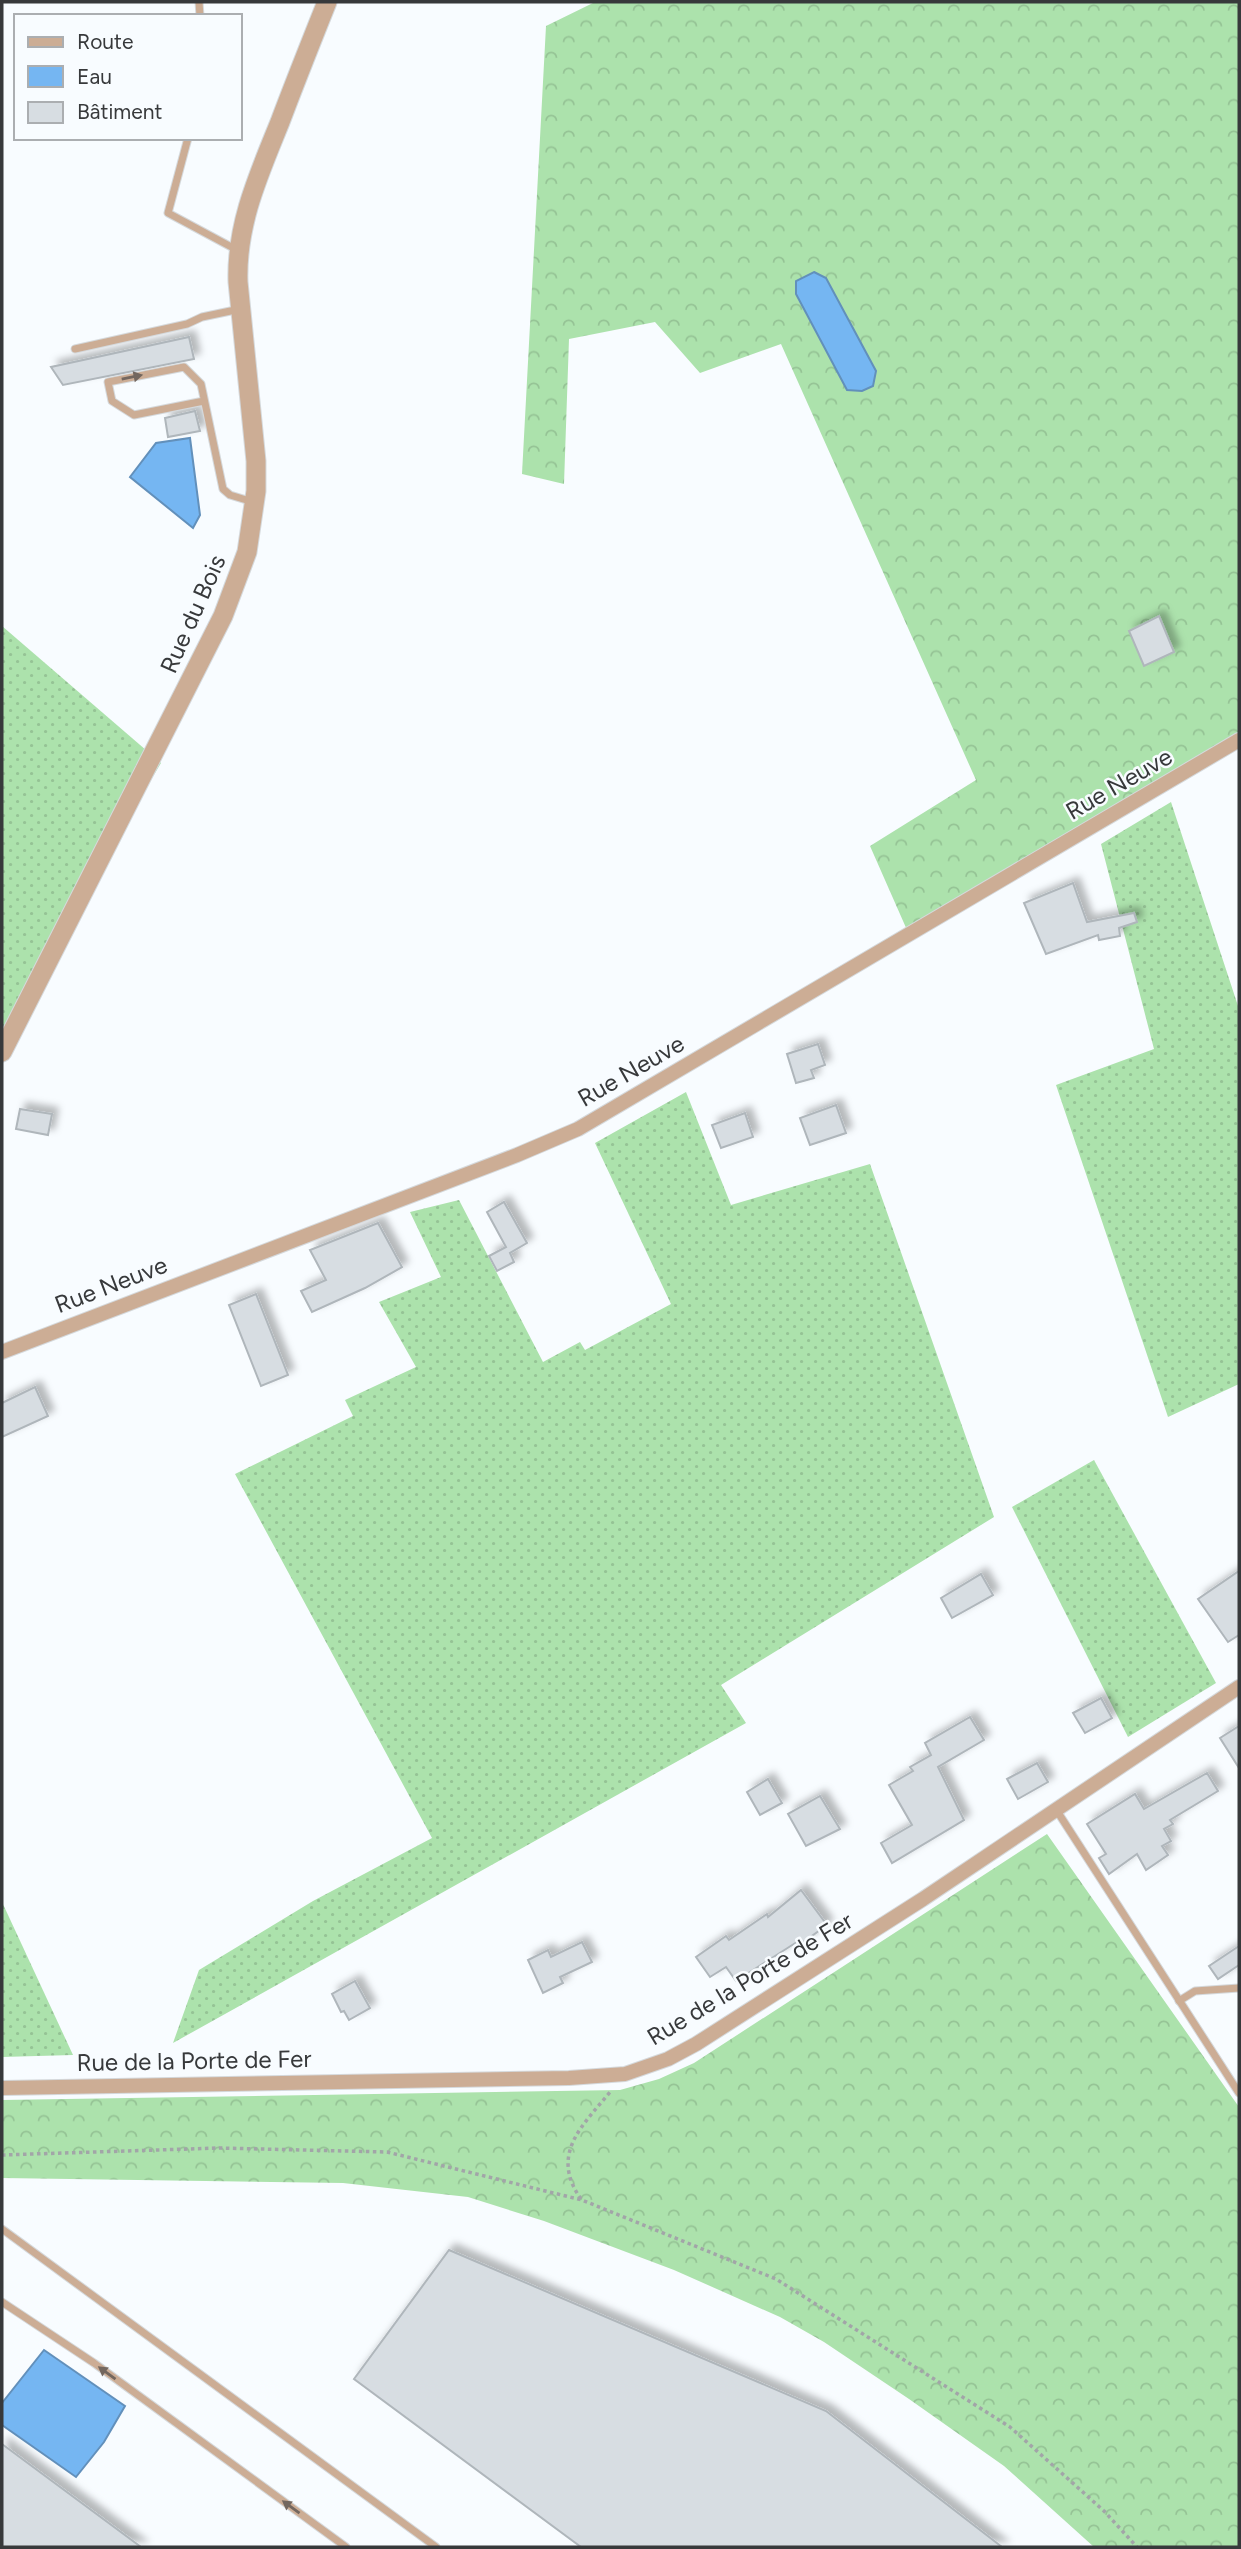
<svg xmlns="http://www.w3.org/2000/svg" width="1241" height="2549" font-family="Figtree,sans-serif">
<defs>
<pattern id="grass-dots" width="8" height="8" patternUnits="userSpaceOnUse" patternTransform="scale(1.75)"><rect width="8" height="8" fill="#ace2ac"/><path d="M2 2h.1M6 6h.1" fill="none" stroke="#95c395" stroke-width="1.8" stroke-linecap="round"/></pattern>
<pattern id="forest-crowns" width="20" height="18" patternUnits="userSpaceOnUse" patternTransform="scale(1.75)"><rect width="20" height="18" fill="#ace2ac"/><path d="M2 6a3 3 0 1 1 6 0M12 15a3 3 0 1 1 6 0" fill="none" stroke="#95c395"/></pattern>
<filter id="shadow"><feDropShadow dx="6" dy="-6" stdDeviation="3.5" flood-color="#0004"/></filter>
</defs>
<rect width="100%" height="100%" fill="#f8fcff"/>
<!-- grass -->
<g fill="url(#grass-dots)">
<path d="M2 626 161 763 2 1030Z"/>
<path d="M1171 802 1239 1009V1384L1168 1417 1056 1085 1154 1049 1101 844Z"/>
<path d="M686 1092 731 1205 870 1164 994 1517 721 1685 746 1723 173 2043 199 1970 313 1901 432 1838 235 1474 353 1416 345 1400 416 1367 379 1302 441 1277 410 1212 459 1200 543 1362 580 1342 585 1350 671 1304 595 1143Z"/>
<path d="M1094 1460 1216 1683 1128 1737 1012 1507Z"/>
<path d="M2 1902 73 2055 2 2057Z"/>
</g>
<!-- forest -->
<g fill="url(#forest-crowns)">
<path d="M595 2H1239V737L907 930 870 846 976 780 781 344 700 373 655 322 569 339 564 484 522 474 546 26Z"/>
<path d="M1047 1834 1239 2107V2547H1094L1004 2466 909 2399 824 2342 780 2317 674 2270 544 2221 468 2197 343 2183 2 2178V2100L620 2090 659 2079 694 2063Z"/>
</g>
<!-- water -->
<g fill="#75b6f2" stroke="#6290bb" stroke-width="2">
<path d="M814 272 826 278 876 371 873 386 862 391 847 390 796 294V281Z"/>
<path d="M190 438 200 515 193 528 130 477 156 443Z"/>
<path d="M44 2350 125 2406 104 2442 76 2477 2 2425V2403Z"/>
</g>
<!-- building -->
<g fill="#d7dde2" stroke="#afb6bb" stroke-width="2" filter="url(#shadow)">
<path d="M189 337 194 359 63 385 51 367Z"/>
<path d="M195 411 200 431 168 437 165 418Z"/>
<path d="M1159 616 1174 652 1144 666 1129 631Z"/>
<path d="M1073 883 1087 922 1134 913 1137 922 1119 928 1120 936 1099 940 1098 935 1046 954 1024 903Z"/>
<path d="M818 1044 825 1065 811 1070 814 1078 796 1083 787 1054Z"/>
<path d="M836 1105 846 1133 810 1145 800 1118Z"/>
<path d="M20 1109 52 1114 48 1135 16 1129Z"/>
<path d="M745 1113 753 1137 721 1148 712 1125Z"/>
<path d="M504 1202 527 1243 510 1253 514 1262 497 1271 489 1256 506 1247 487 1212Z"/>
<path d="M378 1223 402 1267 365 1288 312 1312 301 1291 326 1280 310 1250Z"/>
<path d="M256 1294 288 1375 261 1386 229 1305Z"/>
<path d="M35 1387 48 1416 2 1437V1403Z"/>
<path d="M1239 1571V1635L1228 1642 1198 1599Z"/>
<path d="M981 1574 993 1595 952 1618 941 1598Z"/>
<path d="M1101 1698 1112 1718 1085 1733 1073 1713Z"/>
<path d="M970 1717 984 1740 938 1767 964 1820 892 1863 881 1843 912 1825 889 1785 913 1771 910 1767 931 1755 925 1743Z"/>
<path d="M1239 1726V1768L1220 1738Z"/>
<path d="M1037 1763 1048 1782 1018 1799 1007 1779Z"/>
<path d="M1207 1773 1218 1791 1170 1820 1173 1824 1164 1829 1171 1841 1162 1846 1168 1855 1146 1870 1137 1854 1109 1874 1099 1858 1106 1854 1087 1824 1135 1794 1144 1809Z"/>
<path d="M768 1779 782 1803 760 1815 747 1792Z"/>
<path d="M820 1796 840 1829 806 1846 788 1814Z"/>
<path d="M801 1890 827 1925 802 1943 800 1940 736 1981 726 1967 710 1977 696 1957 726 1936 729 1940 767 1914 768 1917Z"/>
<path d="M582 1942 592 1962 560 1977 563 1983 543 1993 528 1960 548 1950 551 1957Z"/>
<path d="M1239 1946V1965L1218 1979 1209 1966Z"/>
<path d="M355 1981 370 2008 349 2020 344 2011 341 2012 332 1994Z"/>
<path d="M449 2250 826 2411 1002 2547H581L354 2379Z"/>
<path d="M2 2444 141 2547H2Z"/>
</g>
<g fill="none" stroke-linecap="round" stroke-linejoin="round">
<defs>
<g id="service">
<path d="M199 2 200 16"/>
<path d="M188 138 168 213 237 250"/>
<path d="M75 349 187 324 202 317 240 309"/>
<path d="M204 401 134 415 112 401 108 382 184 367 201 384 223 489 230 495 253 502"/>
<path d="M1057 1811 1239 2093"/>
<path d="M1179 2001 1195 1991 1239 1988"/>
<path d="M2 2229 436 2547"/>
<path d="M2 2302 94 2363 346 2547"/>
</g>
<g id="minor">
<path d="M2 1352 517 1155 578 1129 1239 740"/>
<path d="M2 2088 569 2078 625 2074 668 2059 696 2044 923 1899 1239 1687"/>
</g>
<path id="tertiary" d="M2 1052 223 616 247 552 256 491V461L238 282C236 224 259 174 280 122 295 82 311 42 327 2"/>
</defs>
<!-- service casing -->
<use href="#service" stroke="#d5d9dc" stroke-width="9"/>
<!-- minor casing -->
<use href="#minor" stroke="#d5d9dc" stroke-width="16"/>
<!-- tertiary casing -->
<use href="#tertiary" stroke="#d5d9dc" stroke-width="21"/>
<!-- path -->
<g stroke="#a2a5a8" stroke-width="3.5" stroke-dasharray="3.5 3.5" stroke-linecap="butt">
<path d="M2 2155 219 2148 387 2152 582 2200 776 2279 1010 2427 1104 2511 1137 2547"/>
<path d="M581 2199C549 2154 583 2125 611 2091"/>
</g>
<!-- service -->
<use href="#service" stroke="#ccad95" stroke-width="7"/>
<!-- minor -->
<use href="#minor" stroke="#ccad95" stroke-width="14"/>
<!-- tertiary -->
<use href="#tertiary" stroke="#ccad95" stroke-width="19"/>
</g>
<!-- one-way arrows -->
<defs><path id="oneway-solid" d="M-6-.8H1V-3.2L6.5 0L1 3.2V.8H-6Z" transform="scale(1.75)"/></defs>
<g fill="#73675f">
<use href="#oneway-solid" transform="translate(132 377) rotate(-11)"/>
<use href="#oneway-solid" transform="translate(107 2373) rotate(-144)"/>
<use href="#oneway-solid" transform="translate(291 2507) rotate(-144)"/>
</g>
<g text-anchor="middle" stroke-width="5" stroke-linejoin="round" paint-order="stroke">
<!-- street labels -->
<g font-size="24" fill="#37393b" stroke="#f8fcff">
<text transform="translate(193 614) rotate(-66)" y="8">Rue du Bois</text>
<text transform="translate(1119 784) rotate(-30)" y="8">Rue Neuve</text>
<text transform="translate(631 1071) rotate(-30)" y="8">Rue Neuve</text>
<text transform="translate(111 1285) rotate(-21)" y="8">Rue Neuve</text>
<text transform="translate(750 1979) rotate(-31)" y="8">Rue de la Porte de Fer</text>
<text transform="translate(194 2061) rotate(-1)" y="8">Rue de la Porte de Fer</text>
</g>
</g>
<!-- border -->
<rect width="1241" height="2549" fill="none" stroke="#37393b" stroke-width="7"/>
<!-- legend -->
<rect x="14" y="14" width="228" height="126" fill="#f8fcff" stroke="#abaeb1" stroke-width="2"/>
<rect x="28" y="37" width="35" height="10" fill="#ccad95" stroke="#abaeb1" stroke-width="2"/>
<text x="77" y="49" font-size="21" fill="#37393b">Route</text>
<rect x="28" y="66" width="35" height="21" fill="#75b6f2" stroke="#abaeb1" stroke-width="2"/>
<text x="77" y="84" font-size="21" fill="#37393b">Eau</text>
<rect x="28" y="102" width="35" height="21" fill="#d7dde2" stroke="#abaeb1" stroke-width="2"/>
<text x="77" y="119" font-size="21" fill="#37393b">Bâtiment</text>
</svg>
